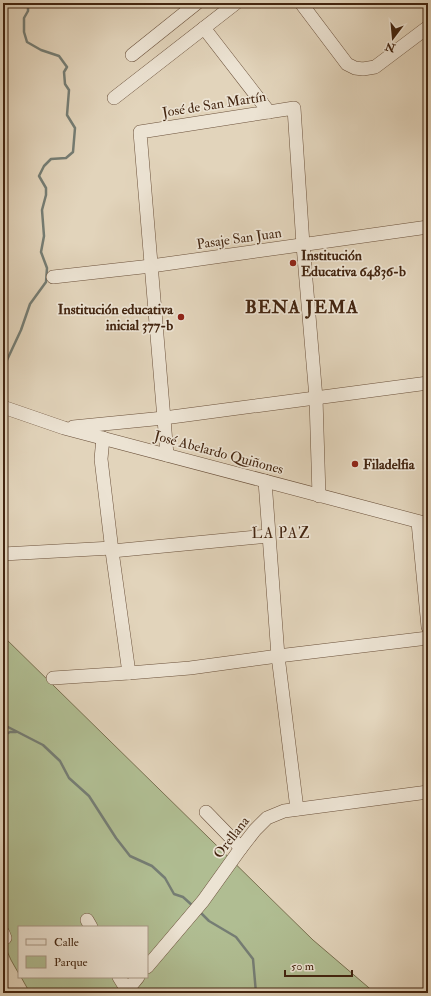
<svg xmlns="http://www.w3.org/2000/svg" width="431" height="996" font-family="'IM FELL Double Pica',serif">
<rect width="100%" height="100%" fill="#e2d4bb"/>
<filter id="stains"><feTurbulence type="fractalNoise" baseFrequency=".005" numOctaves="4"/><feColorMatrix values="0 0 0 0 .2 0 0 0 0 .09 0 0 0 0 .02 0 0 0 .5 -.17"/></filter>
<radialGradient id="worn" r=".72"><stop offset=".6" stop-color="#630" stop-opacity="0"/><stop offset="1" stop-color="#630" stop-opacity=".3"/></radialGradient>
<!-- green -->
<path fill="#b0bd92" stroke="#7a7151" d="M3 636 313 940 375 993H30L21 977H147V927H19V974L11 960 3 942Z"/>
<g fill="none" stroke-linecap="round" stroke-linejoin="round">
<!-- stream -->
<g stroke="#757d74" stroke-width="2.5">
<path d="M3 376 7 360 21 330 30 304 46 282 47 268 41 252 44 236 42 210 46 195V188L39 176 44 166 51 159 66 158 73 152 75 128 67 115 69 90 65 84 64 72 67 67 59 56 41 50 27 42 24 32V18L28 11V3"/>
<path d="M3 728 8 727 43 745 60 761 69 778 89 796 116 838 130 856 152 866 165 878 174 894 183 897 193 906"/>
<path d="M3 736 10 732H16"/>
<path d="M200 912 209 921 236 937 253 959 256 993"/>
</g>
<defs>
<g id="minor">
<path d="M301 3 347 64 355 68 363 69 375 67 428 27"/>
<path d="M204 28 269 112"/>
<path d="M132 55 197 3"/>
<path d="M114 98 236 3"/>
<path d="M53 277 151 266 428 227"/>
<path d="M3 407 64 428 428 524"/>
<path d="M73 427 164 418 428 383"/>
<path d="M103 438 101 459 112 551 129 673"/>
<path d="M167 455 140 132 294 108 303 245 316 398 319 496"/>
<path d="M265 481 278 656 297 809"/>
<path d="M418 522 428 627"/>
<path d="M112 551 268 536"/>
<path d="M3 554 112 548"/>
<path d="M53 678 129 673 190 668 278 656 428 638"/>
<path d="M206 812 241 848"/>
<path d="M87 920 91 927"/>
<path d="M3 933 5 938"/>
<path d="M147 967 203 901 241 848 255 830 267 818 284 811 428 792"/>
<path d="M119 977 127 990 129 993"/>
<path d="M125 993 138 977"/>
</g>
</defs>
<!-- minor casing -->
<use href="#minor" stroke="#6b513b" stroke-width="14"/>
<!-- minor -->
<use href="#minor" stroke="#ece3d3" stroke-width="13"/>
</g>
<!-- markers -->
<g fill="#8f2418" stroke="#ece3d3" stroke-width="1.5">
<circle cx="293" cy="263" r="4"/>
<circle cx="181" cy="317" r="4"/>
<circle cx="355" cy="464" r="4"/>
</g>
<g text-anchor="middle" stroke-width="3.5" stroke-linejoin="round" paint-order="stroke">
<!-- street labels -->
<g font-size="14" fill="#432510" stroke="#ece3d3">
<text transform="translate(214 104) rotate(-9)" y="5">José de San Martín</text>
<text transform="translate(239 238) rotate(-8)" y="5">Pasaje San Juan</text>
<text transform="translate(219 452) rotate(15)" y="5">José Abelardo Quiñones</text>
<text transform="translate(231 837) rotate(-52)" y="5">Orellana</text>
</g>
<!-- poi labels -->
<g font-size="14" font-weight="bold" fill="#432510" stroke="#ece3d3" text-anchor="start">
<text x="301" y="260">Institución<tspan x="301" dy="16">Educativa 64836-b</tspan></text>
<text x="173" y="314" text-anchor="end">Institución educativa<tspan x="173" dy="16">inicial 377-b</tspan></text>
<text x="363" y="469">Filadelfia</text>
</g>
<!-- neighbourhood labels -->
<g font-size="15" letter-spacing="1" fill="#432510" stroke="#ece3d3">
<text x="281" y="538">LA PAZ</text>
</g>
<!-- district labels -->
<g font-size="18" font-weight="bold" letter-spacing="1" fill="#432510" stroke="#ece3d3">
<text x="302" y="313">BENA JEMA</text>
</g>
</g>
<!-- margin -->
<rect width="431" height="996" fill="none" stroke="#e2d4bb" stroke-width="16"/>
<rect x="4" y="4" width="423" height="988" fill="none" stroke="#432510" stroke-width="2"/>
<rect x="8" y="8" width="415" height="980" fill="none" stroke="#432510"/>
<!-- legend -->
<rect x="18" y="926" width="130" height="52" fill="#ece3d3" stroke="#a89785"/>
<rect x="26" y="939" width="20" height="6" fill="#ece3d3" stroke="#a89785"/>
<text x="54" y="946" font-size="12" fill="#432510">Calle</text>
<rect x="26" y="956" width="20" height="12" fill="#b0bd92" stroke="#a89785"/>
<text x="54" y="966" font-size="12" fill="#432510">Parque</text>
<!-- north arrow -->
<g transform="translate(393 38) rotate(196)" stroke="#ece3d3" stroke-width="3" paint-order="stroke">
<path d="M0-3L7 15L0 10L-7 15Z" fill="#432510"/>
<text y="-6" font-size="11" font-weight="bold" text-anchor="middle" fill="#432510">N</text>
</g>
<!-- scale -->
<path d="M285 970v6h67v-6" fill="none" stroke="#432510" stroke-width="2"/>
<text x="291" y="970" font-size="12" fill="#432510" stroke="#ece3d3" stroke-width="3" paint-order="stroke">50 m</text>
<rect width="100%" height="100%" filter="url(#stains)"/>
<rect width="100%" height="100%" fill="url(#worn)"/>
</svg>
